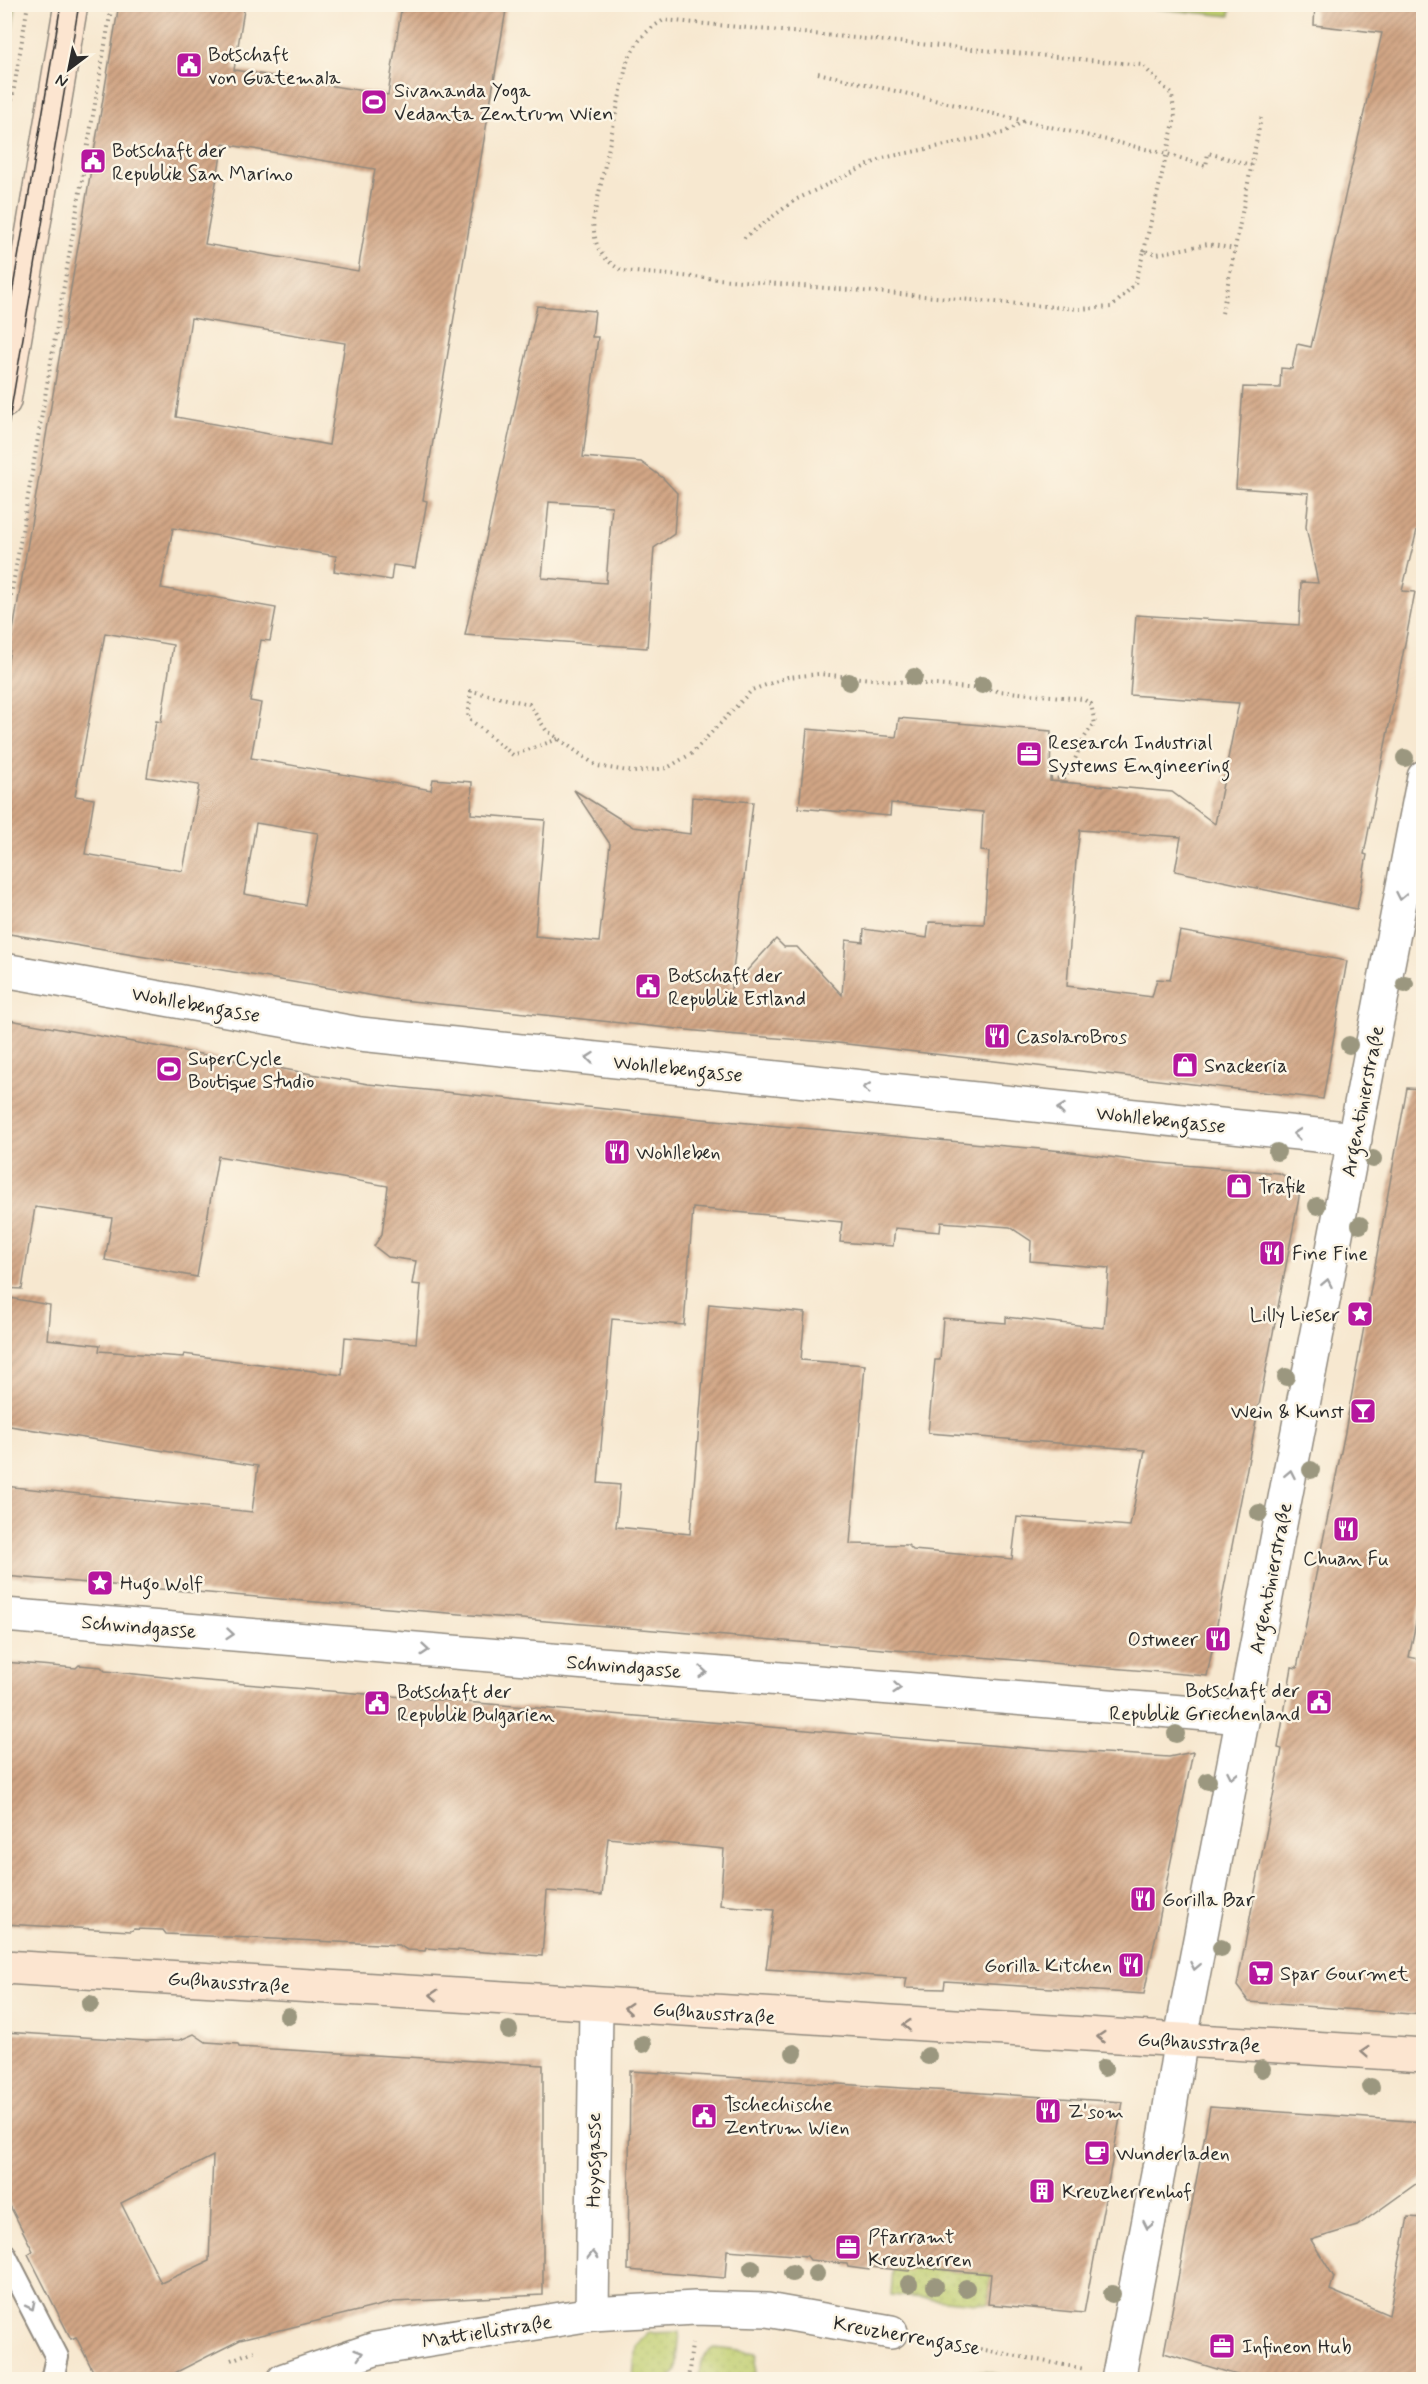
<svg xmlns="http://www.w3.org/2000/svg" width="1428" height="2384" font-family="Mynerve,sans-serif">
<defs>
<pattern id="grass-dots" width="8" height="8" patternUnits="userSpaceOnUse" patternTransform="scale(1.5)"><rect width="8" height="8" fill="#bfce70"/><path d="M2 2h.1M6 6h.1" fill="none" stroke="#a4b161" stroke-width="1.8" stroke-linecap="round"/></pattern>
<pattern id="building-hatch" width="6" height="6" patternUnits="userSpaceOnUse" patternTransform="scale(1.5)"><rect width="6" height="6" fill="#d2a685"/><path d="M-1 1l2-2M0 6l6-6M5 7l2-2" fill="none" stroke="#ab876d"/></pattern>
</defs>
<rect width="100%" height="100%" fill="#fcf5e5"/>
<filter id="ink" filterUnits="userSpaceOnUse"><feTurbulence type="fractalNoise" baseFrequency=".0167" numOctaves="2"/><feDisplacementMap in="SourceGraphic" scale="12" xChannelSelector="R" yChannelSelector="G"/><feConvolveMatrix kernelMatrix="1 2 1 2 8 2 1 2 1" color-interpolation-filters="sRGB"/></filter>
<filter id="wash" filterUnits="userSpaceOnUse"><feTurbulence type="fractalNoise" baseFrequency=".008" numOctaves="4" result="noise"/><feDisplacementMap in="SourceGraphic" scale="24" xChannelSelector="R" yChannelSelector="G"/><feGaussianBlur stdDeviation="1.35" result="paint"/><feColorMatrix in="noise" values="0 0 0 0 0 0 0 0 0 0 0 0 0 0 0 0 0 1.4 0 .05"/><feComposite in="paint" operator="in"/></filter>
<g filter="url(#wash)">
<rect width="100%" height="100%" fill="#f7e8d0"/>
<!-- grass -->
<g fill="url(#grass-dots)" stroke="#757c4e" stroke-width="1.5">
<path d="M1118 5H1231L1230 16Z"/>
<path d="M913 2267 991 2274 988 2304 891 2295 893 2269Z"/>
<path d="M680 2332 676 2370 669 2379 633 2378 636 2345 649 2333Z"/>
<path d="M715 2348 757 2353 755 2379H699C700 2364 700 2355 715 2348Z"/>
</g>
<!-- park -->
<g fill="#bfce70" stroke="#757c4e" stroke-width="1.5">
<path d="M5 4 16 5 5 70 4 5Z"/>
<path d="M944 2371 987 2372 1016 2379H945Z"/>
</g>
<g id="blocks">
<!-- building -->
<g fill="url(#building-hatch)" fill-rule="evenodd">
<path d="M119 4H245L234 70 388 95 402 4H507L423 500 427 501 415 568 393 565 391 580 334 571 336 556 173 528 161 588 276 608 270 641 261 640 250 701 261 703 251 758 431 790 433 779 472 782 471 814 545 820 535 936 568 939 599 942 610 844 574 790 633 827 690 834 692 797 753 802 731 988 776 939 784 947H797L842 995 846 940 863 942 864 929 927 938 929 922 984 924 989 852 981 851 983 812 891 803 890 816 799 808 807 729 896 737 899 718 1051 731 1050 781 1172 792 1215 824 1239 703 1130 695 1136 615 1299 625 1301 582 1318 583 1306 527 1309 493 1236 488 1243 387 1280 388 1281 368 1292 369 1297 344 1311 347 1382 33 1314 25 1315 4H1424V531L1417 530 1402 591 1415 592 1364 854 1367 855 1357 909 1175 871 1181 837 1080 830 1076 860 1067 986 1152 997 1157 979 1170 980 1180 931 1347 961 1323 1099 838 1043 726 1034 392 999 4 933V684ZM223 144 375 169 358 271 205 244ZM191 318 345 343 329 445 176 417ZM105 633 173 645 161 722 156 721 147 777 199 785 183 871 85 854 94 799 75 796ZM256 823 318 833 305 905 244 894Z"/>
<path d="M537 306 595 311 592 337H598L583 457 641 462 663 478 677 493 674 534 654 548 647 648 465 635ZM549 502 612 506 606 583 542 578Z"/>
<path d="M4 1019 368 1084 702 1119 1063 1151 1147 1162 1279 1173 1291 1179 1300 1190 1298 1203 1207 1676 4 1576V1486L252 1512 258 1466 4 1425V1297L50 1305 47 1339 100 1345 99 1351 183 1357 184 1354 342 1375 345 1337 416 1343 421 1285 412 1284 416 1261 388 1257 374 1246 382 1234 388 1186 218 1156 197 1277 105 1260 112 1218 35 1207 22 1289 4 1288ZM693 1208 842 1222 840 1242 893 1246 895 1228 940 1232 941 1222 1010 1227 1031 1241 1030 1261 1109 1268 1104 1328 1006 1317V1323L943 1318 940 1360H935L928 1433 1145 1450 1130 1526 1017 1517 1012 1559 913 1550 908 1545 850 1544 865 1365 801 1360 805 1313 709 1304 690 1534 616 1527 620 1485 598 1483 612 1319 684 1325Z"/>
<path d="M1407 1088 1424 1089V1584L1409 1657 1424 1660V2015L1249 2002 1237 1986 1282 1749 1278 1748 1292 1667 1297 1668 1345 1432Z"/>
<path d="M4 1662 76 1668 79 1665 101 1667 105 1671 184 1679 1038 1749 1169 1757 1193 1752 1144 1994 945 1981 944 1989 905 1988 907 1978 766 1969 774 1910 720 1905 724 1849 608 1838 602 1895 547 1891 542 1956 426 1948 425 1951 407 1950 399 1945 166 1934 163 1930 134 1929 131 1931 4 1924Z"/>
<path d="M4 2032 146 2041 180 2040 194 2034 206 2042 238 2044 239 2047 543 2065V2295L394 2302 240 2340 163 2379H97L76 2337 71 2339 28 2254 33 2251 4 2194ZM213 2156 209 2261 161 2283 121 2203Z"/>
<path d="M630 2071 1123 2102 1084 2313 988 2304 991 2274 913 2267 909 2271 870 2267 869 2270 848 2267 847 2264 810 2260 807 2256 727 2250 725 2278 628 2270Z"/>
<path d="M1210 2107 1424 2122V2178L1357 2226 1311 2240 1334 2277 1330 2290 1389 2315 1408 2217 1424 2218V2379H1250L1164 2353Z"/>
</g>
</g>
</g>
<g filter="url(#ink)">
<use href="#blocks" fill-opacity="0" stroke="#918a7e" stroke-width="1.5"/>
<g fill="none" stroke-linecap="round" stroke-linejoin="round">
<defs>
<path id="lane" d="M4 2254 57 2357 52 2380"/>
<g id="street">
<path d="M4 970 360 1034 1355 1139"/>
<path d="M4 1615 1243 1717"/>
<path d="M592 2314 596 2006"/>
<path d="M284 2380 375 2349 592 2314 695 2308 767 2310 891 2332"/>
<path d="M1118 2380 1166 2132 1181 2038 1424 777"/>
</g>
<g id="secondary">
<path d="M4 401 71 4"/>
<path d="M4 1967 1424 2055"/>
</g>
</defs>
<!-- lane casing -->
<use href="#lane" stroke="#918a7e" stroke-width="26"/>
<!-- street casing -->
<use href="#street" stroke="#918a7e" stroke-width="36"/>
<!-- secondary casing -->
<use href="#secondary" stroke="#918a7e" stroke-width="36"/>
<!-- path -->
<g stroke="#918a7e" stroke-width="4" stroke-dasharray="1.5 4.5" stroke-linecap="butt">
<path d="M818 73 1167 154 1206 166 1208 153 1251 165"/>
<path d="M4 148 28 4"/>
<path d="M744 238 795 200 883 158 1003 133 1024 121"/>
<path d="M1144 251 1175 118 1172 95 1142 65 664 20C644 31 637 41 627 62L593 221C595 248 599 256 622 271L1079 309 1112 307 1135 284 1144 251 1157 254 1208 244 1235 249"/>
<path d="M1222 313 1261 118"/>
<path d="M4 637 112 4"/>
<path d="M558 739 513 755 468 718 471 691 529 704 546 730 597 766 634 772 667 768 691 754 752 690 788 677 819 674 1083 699 1091 704 1095 724C1079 738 1078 762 1064 778L1050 779"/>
<path d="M927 2339 1085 2369"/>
<path d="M231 2360 254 2351"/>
<path d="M688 2380 692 2344"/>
</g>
<!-- lane -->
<use href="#lane" stroke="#fff" stroke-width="22"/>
<!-- street -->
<use href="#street" stroke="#fff" stroke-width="33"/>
<!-- secondary -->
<use href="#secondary" stroke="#fce5d0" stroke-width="33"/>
<!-- tram -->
<g stroke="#2b2b2b" stroke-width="1.5">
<path d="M4 341 61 4"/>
<path d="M4 451 79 4"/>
</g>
</g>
<!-- trees -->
<g fill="#9b977f">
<circle cx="914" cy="677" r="9"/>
<circle cx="849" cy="682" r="9"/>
<circle cx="982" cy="685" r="9"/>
<circle cx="1405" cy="758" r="9"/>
<circle cx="1405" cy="984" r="9"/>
<circle cx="1349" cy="1045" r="9"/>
<circle cx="1277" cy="1152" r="9"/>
<circle cx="1373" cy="1159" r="9"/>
<circle cx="1317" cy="1206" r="9"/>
<circle cx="1360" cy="1225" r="9"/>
<circle cx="1286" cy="1377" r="9"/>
<circle cx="1311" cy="1470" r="9"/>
<circle cx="1259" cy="1513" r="9"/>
<circle cx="1176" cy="1734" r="9"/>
<circle cx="1208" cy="1781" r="9"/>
<circle cx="1221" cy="1948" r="9"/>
<circle cx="90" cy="2004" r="9"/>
<circle cx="288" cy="2016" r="9"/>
<circle cx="509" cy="2030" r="9"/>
<circle cx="643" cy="2044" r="9"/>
<circle cx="794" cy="2053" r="9"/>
<circle cx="928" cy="2056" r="9"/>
<circle cx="1104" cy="2068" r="9"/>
<circle cx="1262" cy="2069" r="9"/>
<circle cx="1371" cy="2087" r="9"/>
<circle cx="752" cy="2268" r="9"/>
<circle cx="792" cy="2273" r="9"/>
<circle cx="816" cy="2274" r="9"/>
<circle cx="909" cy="2284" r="9"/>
<circle cx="935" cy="2286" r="9"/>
<circle cx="966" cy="2288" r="9"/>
<circle cx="1112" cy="2294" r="9"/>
</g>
<!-- one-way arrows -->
<defs><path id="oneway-chevron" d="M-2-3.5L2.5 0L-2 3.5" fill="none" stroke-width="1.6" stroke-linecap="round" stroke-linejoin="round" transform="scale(1.5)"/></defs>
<g stroke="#a0a0a0">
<use href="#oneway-chevron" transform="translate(1401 896) rotate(101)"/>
<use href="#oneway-chevron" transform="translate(590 1058) rotate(-174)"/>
<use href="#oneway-chevron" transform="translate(867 1088) rotate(-174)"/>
<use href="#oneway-chevron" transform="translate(1061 1109) rotate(-174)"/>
<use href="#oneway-chevron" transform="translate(1297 1134) rotate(-174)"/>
<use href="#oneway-chevron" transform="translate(1327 1283) rotate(-79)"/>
<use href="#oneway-chevron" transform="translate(1290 1474) rotate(-79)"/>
<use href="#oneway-chevron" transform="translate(230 1634) rotate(5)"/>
<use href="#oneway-chevron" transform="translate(425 1650) rotate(5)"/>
<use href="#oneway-chevron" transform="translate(703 1672) rotate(5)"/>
<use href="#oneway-chevron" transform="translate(897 1688) rotate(5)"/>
<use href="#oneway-chevron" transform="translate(1232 1775) rotate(101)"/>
<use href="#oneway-chevron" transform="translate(1195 1966) rotate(101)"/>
<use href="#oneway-chevron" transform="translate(1148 2225) rotate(101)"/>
<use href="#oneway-chevron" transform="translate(593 2255) rotate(-90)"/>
<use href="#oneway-chevron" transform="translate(31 2306) rotate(63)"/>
<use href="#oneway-chevron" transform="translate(359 2354) rotate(-18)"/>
</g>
<g stroke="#94887e">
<use href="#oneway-chevron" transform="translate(434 1995) rotate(-176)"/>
<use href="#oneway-chevron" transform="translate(628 2008) rotate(-176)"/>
<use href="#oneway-chevron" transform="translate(907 2025) rotate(-176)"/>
<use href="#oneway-chevron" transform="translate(1101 2037) rotate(-176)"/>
<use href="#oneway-chevron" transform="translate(1365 2052) rotate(-176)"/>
</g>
</g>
<!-- icons -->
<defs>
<symbol id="civic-square" viewBox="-11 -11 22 22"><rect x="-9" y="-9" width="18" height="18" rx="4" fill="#b5179e" stroke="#fcf5e5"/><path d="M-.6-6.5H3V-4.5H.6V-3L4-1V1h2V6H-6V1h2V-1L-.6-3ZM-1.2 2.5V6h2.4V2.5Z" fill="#fff"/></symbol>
<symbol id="stadium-square" viewBox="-11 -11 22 22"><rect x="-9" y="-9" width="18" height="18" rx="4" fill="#b5179e" stroke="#fcf5e5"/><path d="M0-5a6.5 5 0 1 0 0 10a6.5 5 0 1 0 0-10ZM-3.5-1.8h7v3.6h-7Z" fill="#fff"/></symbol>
<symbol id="office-square" viewBox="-11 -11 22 22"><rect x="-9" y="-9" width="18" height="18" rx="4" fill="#b5179e" stroke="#fcf5e5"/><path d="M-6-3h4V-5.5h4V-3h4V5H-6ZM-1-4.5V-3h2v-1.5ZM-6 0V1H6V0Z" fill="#fff"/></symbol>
<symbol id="restaurant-square" viewBox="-11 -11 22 22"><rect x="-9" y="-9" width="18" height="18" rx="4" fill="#b5179e" stroke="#fcf5e5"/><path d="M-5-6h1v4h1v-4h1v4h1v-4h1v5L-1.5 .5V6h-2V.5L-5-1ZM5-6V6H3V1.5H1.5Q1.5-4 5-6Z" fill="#fff"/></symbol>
<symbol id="shop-square" viewBox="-11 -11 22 22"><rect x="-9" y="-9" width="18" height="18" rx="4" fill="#b5179e" stroke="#fcf5e5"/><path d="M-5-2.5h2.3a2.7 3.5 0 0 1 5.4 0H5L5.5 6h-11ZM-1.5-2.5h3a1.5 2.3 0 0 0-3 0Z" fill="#fff"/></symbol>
<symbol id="sight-square" viewBox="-11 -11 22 22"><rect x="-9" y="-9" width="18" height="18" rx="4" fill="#b5179e" stroke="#fcf5e5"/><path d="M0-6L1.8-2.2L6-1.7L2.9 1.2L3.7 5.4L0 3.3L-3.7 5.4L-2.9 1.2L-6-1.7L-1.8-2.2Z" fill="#fff"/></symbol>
<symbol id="bar-square" viewBox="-11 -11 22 22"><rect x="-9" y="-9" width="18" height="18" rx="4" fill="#b5179e" stroke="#fcf5e5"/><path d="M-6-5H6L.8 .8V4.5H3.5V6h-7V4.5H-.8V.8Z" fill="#fff"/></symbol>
<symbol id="supermarket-square" viewBox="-11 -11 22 22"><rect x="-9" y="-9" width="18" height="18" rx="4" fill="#b5179e" stroke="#fcf5e5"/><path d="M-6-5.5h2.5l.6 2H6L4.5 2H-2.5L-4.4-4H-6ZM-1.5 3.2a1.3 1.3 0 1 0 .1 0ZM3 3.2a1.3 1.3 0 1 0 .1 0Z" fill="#fff"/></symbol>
<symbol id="cafe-square" viewBox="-11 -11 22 22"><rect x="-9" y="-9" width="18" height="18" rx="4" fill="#b5179e" stroke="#fcf5e5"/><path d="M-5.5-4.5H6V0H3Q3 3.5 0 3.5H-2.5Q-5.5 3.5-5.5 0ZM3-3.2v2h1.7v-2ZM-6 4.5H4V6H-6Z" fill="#fff"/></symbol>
<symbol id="building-square" viewBox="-11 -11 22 22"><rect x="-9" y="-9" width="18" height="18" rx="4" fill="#b5179e" stroke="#fcf5e5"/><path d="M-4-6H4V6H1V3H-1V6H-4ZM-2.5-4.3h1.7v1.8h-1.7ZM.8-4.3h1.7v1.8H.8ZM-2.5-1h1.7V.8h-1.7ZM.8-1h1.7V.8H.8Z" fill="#fff"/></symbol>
</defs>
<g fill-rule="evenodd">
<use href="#civic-square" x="174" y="50" width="30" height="30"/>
<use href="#stadium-square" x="359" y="87" width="30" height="30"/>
<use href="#civic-square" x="78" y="146" width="30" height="30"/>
<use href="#office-square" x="1014" y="739" width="30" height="30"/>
<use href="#civic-square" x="633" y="971" width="30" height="30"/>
<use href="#restaurant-square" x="982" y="1021" width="30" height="30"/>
<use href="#shop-square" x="1170" y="1050" width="30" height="30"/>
<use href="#stadium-square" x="154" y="1054" width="30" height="30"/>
<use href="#restaurant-square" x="602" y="1137" width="30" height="30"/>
<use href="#shop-square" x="1224" y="1171" width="30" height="30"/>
<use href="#restaurant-square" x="1257" y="1238" width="30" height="30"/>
<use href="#sight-square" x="1345" y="1299" width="30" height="30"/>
<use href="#bar-square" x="1348" y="1396" width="30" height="30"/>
<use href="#restaurant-square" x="1331" y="1514" width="30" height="30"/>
<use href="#sight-square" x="85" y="1568" width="30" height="30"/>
<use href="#restaurant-square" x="1203" y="1624" width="30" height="30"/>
<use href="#civic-square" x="1304" y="1687" width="30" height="30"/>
<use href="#civic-square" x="362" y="1688" width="30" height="30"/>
<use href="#restaurant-square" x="1128" y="1884" width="30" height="30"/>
<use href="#restaurant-square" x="1116" y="1950" width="30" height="30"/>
<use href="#supermarket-square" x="1246" y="1958" width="30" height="30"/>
<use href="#restaurant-square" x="1033" y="2096" width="30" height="30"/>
<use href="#civic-square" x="689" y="2101" width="30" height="30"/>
<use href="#cafe-square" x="1082" y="2138" width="30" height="30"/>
<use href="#building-square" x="1027" y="2176" width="30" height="30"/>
<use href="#office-square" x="833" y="2232" width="30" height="30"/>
<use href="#office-square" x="1207" y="2331" width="30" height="30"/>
</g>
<g text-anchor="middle" stroke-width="5" stroke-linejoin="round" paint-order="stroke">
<!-- poi labels -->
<g font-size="20" fill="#2b2b2b" stroke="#fcf5e5" text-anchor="start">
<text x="208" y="61">Botschaft<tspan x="208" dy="23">von Guatemala</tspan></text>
<text x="394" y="97">Sivananda Yoga<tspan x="394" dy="23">Vedanta Zentrum Wien</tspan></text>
<text x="112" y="157">Botschaft der<tspan x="112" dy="23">Republik San Marino</tspan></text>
<text x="1048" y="749">Research Industrial<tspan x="1048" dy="23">Systems Engineering</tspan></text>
<text x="668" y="982">Botschaft der<tspan x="668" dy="23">Republik Estland</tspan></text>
<text x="1016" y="1043">CasolaroBros</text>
<text x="188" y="1065">SuperCycle<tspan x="188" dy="23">Boutique Studio</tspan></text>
<text x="1204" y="1072">Snackeria</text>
<text x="636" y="1159">Wohlleben</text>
<text x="1258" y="1193">Trafik</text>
<text x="1292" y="1260">Fine Fine</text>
<text x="1340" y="1321" text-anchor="end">Lilly Lieser</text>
<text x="1344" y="1418" text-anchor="end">Wein &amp; Kunst</text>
<text x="1346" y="1565" text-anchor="middle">Chuan Fu</text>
<text x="120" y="1590">Hugo Wolf</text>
<text x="1198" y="1646" text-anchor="end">Ostmeer</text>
<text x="1300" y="1697" text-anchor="end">Botschaft der<tspan x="1300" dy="23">Republik Griechenland</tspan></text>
<text x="397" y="1698">Botschaft der<tspan x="397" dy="23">Republik Bulgarien</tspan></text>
<text x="1162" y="1906">Gorilla Bar</text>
<text x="1112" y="1972" text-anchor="end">Gorilla Kitchen</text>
<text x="1280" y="1980">Spar Gourmet</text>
<text x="724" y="2111">Tschechische<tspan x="724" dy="23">Zentrum Wien</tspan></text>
<text x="1068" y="2118">Z'som</text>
<text x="1116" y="2160">Wunderladen</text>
<text x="1062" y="2198">Kreuzherrenhof</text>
<text x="868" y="2243">Pfarramt<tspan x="868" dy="23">Kreuzherren</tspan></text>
<text x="1242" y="2353">Infineon Hub</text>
</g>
<!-- street labels -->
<g font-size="20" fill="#2b2b2b" stroke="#fcf5e5">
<text transform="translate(196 1004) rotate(10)" y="7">Wohllebengasse</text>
<text transform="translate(678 1068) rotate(6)" y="7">Wohllebengasse</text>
<text transform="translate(1362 1101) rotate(-79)" y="7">Argentinierstraße</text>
<text transform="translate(1161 1119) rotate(6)" y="7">Wohllebengasse</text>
<text transform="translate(1270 1578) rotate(-79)" y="7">Argentinierstraße</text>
<text transform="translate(139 1626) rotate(5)" y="7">Schwindgasse</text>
<text transform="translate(624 1666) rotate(5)" y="7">Schwindgasse</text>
<text transform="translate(229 1982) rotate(4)" y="7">Gußhausstraße</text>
<text transform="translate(714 2013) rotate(4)" y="7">Gußhausstraße</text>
<text transform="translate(1199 2042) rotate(3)" y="7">Gußhausstraße</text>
<text transform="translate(593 2160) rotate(-90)" y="7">Hoyosgasse</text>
<text transform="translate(487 2331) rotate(-9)" y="7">Mattiellistraße</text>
<text transform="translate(907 2335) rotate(10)" y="7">Kreuzherrengasse</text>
</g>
</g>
<!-- margin -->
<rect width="1428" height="2384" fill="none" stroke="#fcf5e5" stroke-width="24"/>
<!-- north arrow -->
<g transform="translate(69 69) rotate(212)" stroke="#fcf5e5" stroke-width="4.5" paint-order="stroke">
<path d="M0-4.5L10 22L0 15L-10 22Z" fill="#2b2b2b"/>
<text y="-9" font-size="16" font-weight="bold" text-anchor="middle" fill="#2b2b2b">N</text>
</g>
</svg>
